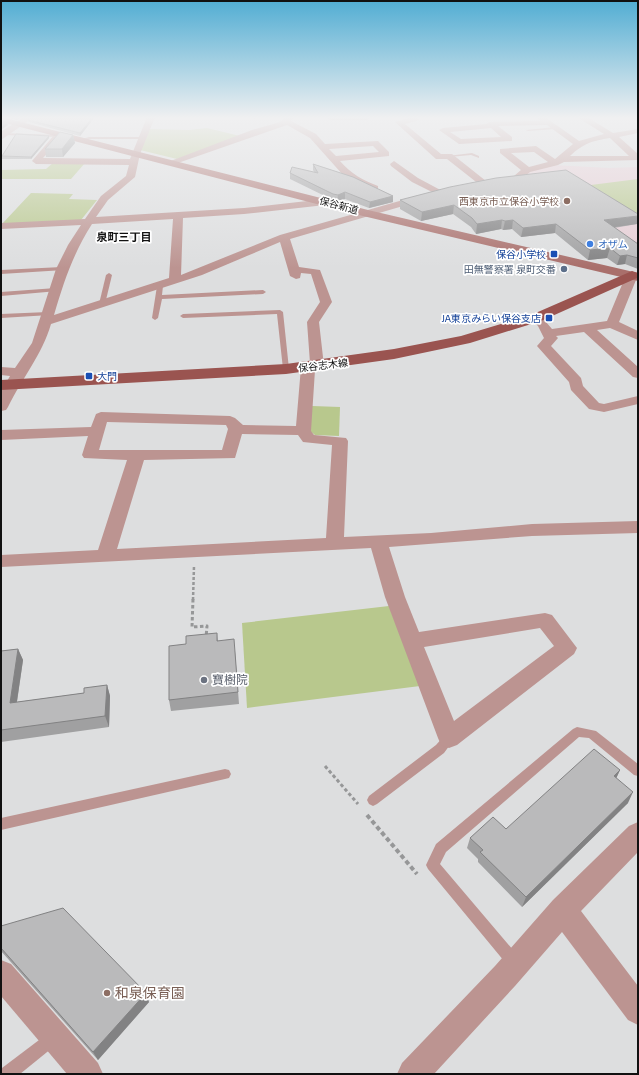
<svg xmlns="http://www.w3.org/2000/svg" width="639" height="1075" font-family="'Exo 2','Noto Sans JP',sans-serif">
<rect width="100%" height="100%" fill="#dddedf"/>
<!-- education -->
<path fill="#e6cdd4" d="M553 165 609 168 638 167V252L517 180 529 171Z"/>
<!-- green -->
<g fill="#b8c88d">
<path d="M207 128 240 136 177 159 140 150 148 129 189 130Z"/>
<path d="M54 162 85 163 71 179H1V170L46 169Z"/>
<path d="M638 179V221L583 186Z"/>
<path d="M31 193 73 194 69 199 97 200 81 220 2 224Z"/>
<path d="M312 406 340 407 339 436 315 435 310 431Z"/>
<path d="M389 606 420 686 247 708 242 623Z"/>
</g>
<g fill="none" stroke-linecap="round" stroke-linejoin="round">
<!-- path-far3 -->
<g stroke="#969798" stroke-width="1" stroke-dasharray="1.5 1" stroke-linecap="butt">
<path d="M241 117 255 118"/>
<path d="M428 117H435"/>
</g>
<!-- path-far2 -->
<path stroke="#969798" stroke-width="2.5" stroke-dasharray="3 2" stroke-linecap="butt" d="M193 600 194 566"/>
<!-- path-far1 -->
<g stroke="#969798" stroke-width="3" stroke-dasharray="3.5 2.5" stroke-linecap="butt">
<path d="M193 599 192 627 207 626 206 638"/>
<path d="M325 766 358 804"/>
</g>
<!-- path -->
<path stroke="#969798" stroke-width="4" stroke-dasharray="4.5 3" stroke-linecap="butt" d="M367 815 417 874"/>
<!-- service -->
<g fill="#bc9491" fill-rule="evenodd">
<path d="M555 127 556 129 528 131 526 130Z"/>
<path d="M3 133 58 135 60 136 58 137 4 135Z"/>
<path d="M89 137H142L144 138 142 139H89L80 141 78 140Z"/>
<path d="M472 153 479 156V158L471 155 449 157 447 156Z"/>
<path d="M62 267 64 268V270L1 274V270Z"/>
<path d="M109 273 112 275 105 304 100 305 99 304 106 275Z"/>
<path d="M160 284 163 286 162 295 263 290 266 292 263 294 162 299 158 318 155 320 152 318 157 286Z"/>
<path d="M56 288 58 289V291L1 296V292Z"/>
<path d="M280 310 283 312 289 369 286 371 283 369 277 314 183 318 180 316 183 314Z"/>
<path d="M48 312 51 314 50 315 1 318V314Z"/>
<path d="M577 727 596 731 638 764V776L634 775 589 738 579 737 446 852 440 864 519 957 521 962 519 967 514 969 509 967 428 869 426 865 436 844 573 729Z"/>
<path d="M449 733 453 735 455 738 444 753 377 804 373 806 369 804 367 800 369 796 436 745 445 735Z"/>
<path d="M225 769 229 770 231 774 229 778 225 779 1 830V818Z"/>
<path d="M52 1031 57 1034 60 1039 57 1044 20 1074H1L2 1068 47 1034Z"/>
</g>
<!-- minor -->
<g fill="#bc9491" fill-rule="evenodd">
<path d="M24 117H34L1 140 2 131Z"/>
<path d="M147 117H155L140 154 135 177 108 200 96 217 244 208 325 199 330 202 325 205 244 214 183 218 181 275 280 235 424 194 429 197 427 199 290 239 299 267 320 270 332 302 319 322 324 366 322 369 315 370 311 431 314 435 346 438 348 441 344 537 431 533 532 524 638 521V533L532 536 389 547 405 597 419 632 545 613 552 615 577 648 574 654 457 745 449 748 441 745 438 738 385 597 371 548 1 567V555L98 550 127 460 84 458 82 455 88 436 1 440V430L91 427 96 414 101 412 230 416 235 418 243 425 296 426 301 367 303 364 310 363 307 322 320 302 311 274 301 273 300 278 296 279 290 276 280 242 202 275 51 324C42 355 22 378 8 407L6 410 1 411V392L10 376 1 375V367L15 368 32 343 56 269 68 245 81 225 1 229V223L85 219 101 196 126 176 129 165 36 164 32 161 55 134 63 133 67 135 66 137 61 138 43 158 130 159ZM173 219 169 278 54 315C64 281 73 254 92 224ZM107 422 226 425 228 429 222 450H99ZM242 434 298 435 303 442 332 445 326 538 117 549 144 460 235 458ZM540 628 554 646 454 721 424 647Z"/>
<path d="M285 117H293L291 121 316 134 325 144 378 141 389 152V156L340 161C351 174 363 180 378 186V190H372L353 182 343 175 310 138 287 125 175 164H169L168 162 252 130 280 122ZM373 146 379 152 336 156 329 149Z"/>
<path d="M408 117H417L419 120 405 124 441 154H452L486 181V185H480L447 159H436L395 122 409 118Z"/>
<path d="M536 117H545L579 141 604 134 577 117H587L613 133 638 129V133L619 137 638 154V160L564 162 558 165 530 172 520 180 497 184 494 183V179L514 176 521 170 500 153V149L536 146 555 159 573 144 547 125 498 126 512 137V141L459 144 439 130 443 128 486 124 490 122 540 121ZM491 128 501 137 461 139 450 132ZM610 138 629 156H570C584 143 592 141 610 138ZM534 152 548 162 529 167 511 153Z"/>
<path d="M394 161 418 178 446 193 441 196 438 195 412 182 391 166 390 164Z"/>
<path d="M632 272 638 275 619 322 638 331V340L610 328 597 330 638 367V378L633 377 584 332 556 336 558 338 551 346 581 378 583 386 599 403 604 404 638 396V404L604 412 589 409 571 390 569 382 537 346 544 338 538 326 530 318 532 315H540L552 329 607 321 626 275Z"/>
<path d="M638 822V852L581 911 638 986V1025L628 1020 562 932 515 986 434 1074H397L402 1063 495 966 553 900 629 826Z"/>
<path d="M1 960 11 964 98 1063 103 1074H67L1 996Z"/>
</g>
<!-- secondary -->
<g fill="#a96f6b" fill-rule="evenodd">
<path d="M1 117 368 210 638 273V281L363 216 1 122Z"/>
<path d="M326 117H372L367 120H331Z"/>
</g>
<!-- primary -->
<path fill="#9a5450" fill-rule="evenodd" d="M632 271 638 273 637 278 541 321 470 343 394 359 286 374 1 390V380L286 364 394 349 461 336 531 315Z"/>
</g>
<!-- wall -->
<g fill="#a0a0a1">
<path d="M8 117H21L17 120Z"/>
<path d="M94 118 80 136 29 122 28 120Z"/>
<path d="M73 135 75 143 63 157H46L45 149Z"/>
<path d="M49 138 31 159H2V156Z"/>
<path d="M313 164 393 196V202L369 208 345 199 337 201 333 200 290 179V173L314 172 313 170Z"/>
<path d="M400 200 637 224 614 228 638 244V269L625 264 617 265 607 258 588 260 555 233 521 237 512 229 503 230 501 229 476 234 471 227 453 214 421 221 400 209Z"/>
<path d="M217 633 218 641 235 651 239 704 171 711 169 700 186 644Z"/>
<path d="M18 649 23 660 17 702 84 693 107 685 110 696 109 727 1 742V651Z"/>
<path d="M620 770 616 778 628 803 522 907 478 862V859L467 848 470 838 506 829Z"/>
<path d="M1 926 149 1002 98 1060 1 951Z"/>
</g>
<!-- shaded-wall -->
<g fill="#828283">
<path d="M17 117H21L17 120Z"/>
<path d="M93 117H94V118L80 136V133Z"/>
<path d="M6 118 8 125 1 130V122Z"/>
<path d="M73 135 75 143 63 157 62 149Z"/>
<path d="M49 136V138L31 159V157Z"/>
<path d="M345 192V199L337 201 338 195Z"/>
<path d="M393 196V202L369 208 370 202Z"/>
<path d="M454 205 453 214 421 221 422 212Z"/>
<path d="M638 216 637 224 601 229 604 220Z"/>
<path d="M502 220 501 229 476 234 477 224Z"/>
<path d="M513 220 512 229 503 230 505 221Z"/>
<path d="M556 224 555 233 521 237 523 228Z"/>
<path d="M610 248 607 258 588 260 590 250Z"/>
<path d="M627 255 625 264 617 265 620 256Z"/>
<path d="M18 649 23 660 15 714 10 703Z"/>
<path d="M107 685 110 696 109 727 105 716Z"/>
<path d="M620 770 615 781 614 776Z"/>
<path d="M633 792 628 803 522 907 526 897Z"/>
<path d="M146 993 149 1002 98 1060 93 1052Z"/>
</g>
<!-- building -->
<g fill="#bababb" stroke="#828283">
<path d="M1 117H2L6 118 1 122Z"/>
<path d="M32 117H93L80 133 28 120Z"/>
<path d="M60 132 73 135 62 149H45Z"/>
<path d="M16 134 49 136 31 157 2 156Z"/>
<path d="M313 164 353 177 393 196 370 202 345 192 338 195 333 194 290 173 292 167 318 173Z"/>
<path d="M566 170 638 214V216L604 220 638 244V258L627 255 620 256 610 248 590 250 556 224 523 228 513 220 505 221 502 220 477 224 472 218 454 205 422 212 400 200 450 187 496 178Z"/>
<path d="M217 633V641L234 639 238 692 169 700V646L186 644V636Z"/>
<path d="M18 649 10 703 84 693V688L107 685 105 716 1 730V651Z"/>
<path d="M594 749 620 770 614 776 633 792 526 897 480 852 483 850 470 838 493 817 506 829Z"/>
<path d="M63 908 146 993 93 1052 1 948V926Z"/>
</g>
<!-- sky -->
<linearGradient id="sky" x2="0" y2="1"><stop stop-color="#51add3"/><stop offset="0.44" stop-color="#f0f0f1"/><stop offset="1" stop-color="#f0f0f1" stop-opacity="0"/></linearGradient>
<rect width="639" height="268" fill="url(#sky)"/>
<!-- markers -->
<g fill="#8d6e63" stroke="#fff" stroke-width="1.5">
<circle cx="567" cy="201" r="4"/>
<circle cx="107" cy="993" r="4"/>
</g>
<circle fill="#3f7fe0" stroke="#fff" stroke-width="1.5" cx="590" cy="244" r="4"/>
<g fill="#1a4fb4" stroke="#fff" stroke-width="1.5">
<rect x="550" y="250" width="8" height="8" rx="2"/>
<rect x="545" y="314" width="8" height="8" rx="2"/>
<rect x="85" y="372" width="8" height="8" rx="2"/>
</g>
<circle fill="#5c6f8a" stroke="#fff" stroke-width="1.5" cx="564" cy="269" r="4"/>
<circle fill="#6b7280" stroke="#fff" stroke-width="1.5" cx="204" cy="680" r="4"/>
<g text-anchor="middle" stroke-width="3.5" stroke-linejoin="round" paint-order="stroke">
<!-- far-education labels -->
<g font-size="10" fill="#785e54" stroke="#fff" text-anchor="end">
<text x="559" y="205">西東京市立保谷小学校</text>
</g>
<!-- far-street labels -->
<g font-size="10" fill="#111" stroke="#fff">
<text transform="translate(339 205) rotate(15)" y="4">保谷新道</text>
<text transform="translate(323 365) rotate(-7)" y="4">保谷志木線</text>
</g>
<!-- far-shop labels -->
<g font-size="10" fill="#366cbe" stroke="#fff" text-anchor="start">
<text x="598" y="248">オザム</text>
</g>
<!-- far-transit labels -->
<g font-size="10" fill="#164399" stroke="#fff" text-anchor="end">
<text x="546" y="258">保谷小学校</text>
<text x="541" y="322">JA東京みらい保谷支店</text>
<text x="97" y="380" text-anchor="start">大門</text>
</g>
<!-- far-service labels -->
<g font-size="10" fill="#4e5e75" stroke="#fff" text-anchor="end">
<text x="556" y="273">田無警察署 泉町交番</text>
</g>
<!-- far-neighbourhood labels -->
<g font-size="11" font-weight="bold" fill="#111" stroke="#fff">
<text x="124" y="241">泉町三丁目</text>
</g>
<!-- worship labels -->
<g font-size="12" fill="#5b616d" stroke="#fff" text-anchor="start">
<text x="212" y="684">寶樹院</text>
</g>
<!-- near-education labels -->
<g font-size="14" fill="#785e54" stroke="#fff" text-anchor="start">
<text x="115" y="998">和泉保育園</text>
</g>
</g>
<!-- border -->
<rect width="639" height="1075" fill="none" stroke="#111111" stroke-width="4"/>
</svg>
